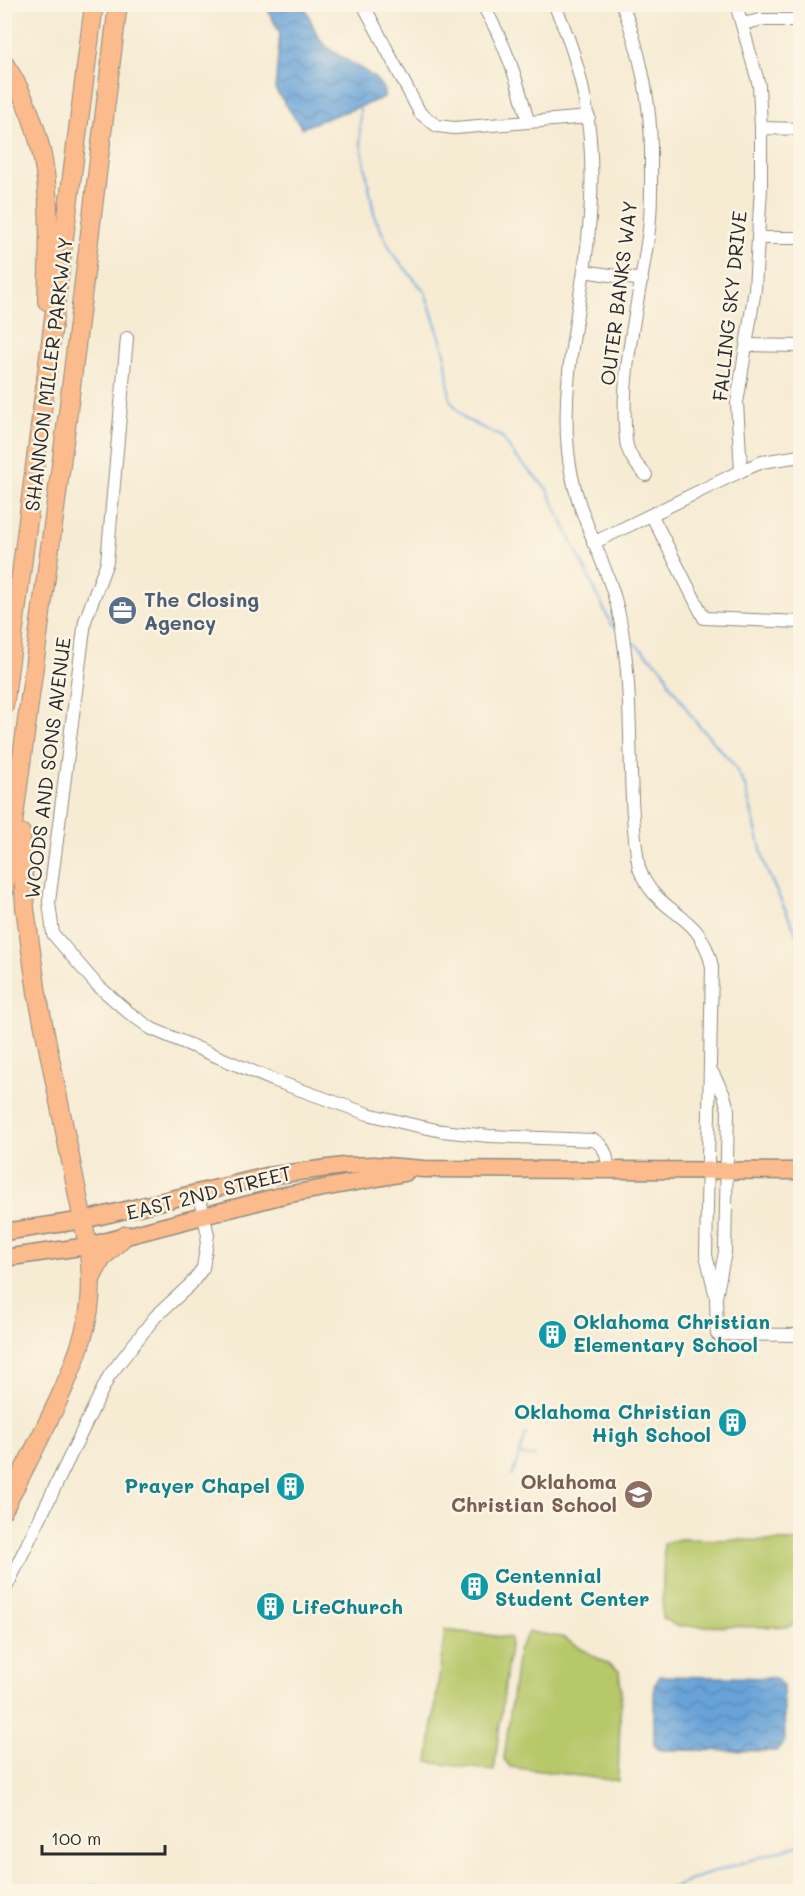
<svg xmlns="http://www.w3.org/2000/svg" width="805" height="1896" font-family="Mali,sans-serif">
<defs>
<pattern id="water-waves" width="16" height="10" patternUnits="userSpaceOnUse" patternTransform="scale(1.5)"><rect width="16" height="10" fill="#67a3d8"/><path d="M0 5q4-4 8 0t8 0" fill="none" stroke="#5585af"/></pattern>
</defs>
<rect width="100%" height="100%" fill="#fcf5e5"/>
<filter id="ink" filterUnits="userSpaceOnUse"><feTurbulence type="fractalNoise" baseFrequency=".0167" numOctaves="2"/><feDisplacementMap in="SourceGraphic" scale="12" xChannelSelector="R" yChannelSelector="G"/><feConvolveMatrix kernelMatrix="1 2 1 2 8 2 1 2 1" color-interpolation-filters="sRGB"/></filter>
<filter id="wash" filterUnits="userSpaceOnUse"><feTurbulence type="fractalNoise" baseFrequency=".008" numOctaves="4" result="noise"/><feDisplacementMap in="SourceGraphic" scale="24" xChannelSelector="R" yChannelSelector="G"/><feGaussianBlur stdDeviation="1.35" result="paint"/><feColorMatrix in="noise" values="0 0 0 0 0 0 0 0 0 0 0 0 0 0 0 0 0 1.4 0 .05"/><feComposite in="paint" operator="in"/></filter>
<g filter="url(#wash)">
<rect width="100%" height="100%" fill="#f6ebd3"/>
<!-- park -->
<g fill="#b7c86b" stroke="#717a4b" stroke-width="1.5">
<path d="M680 1539 793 1541 800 1545V1622L787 1627 676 1626 662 1618 664 1543Z"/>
<path d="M445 1630 511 1638 494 1771 428 1762Z"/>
<path d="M529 1632 562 1637 619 1671 621 1688 618 1781 510 1767 504 1759 518 1651Z"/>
</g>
<!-- water -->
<g fill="url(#water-waves)" stroke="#496782" stroke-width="1.5">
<path d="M265 5H304C310 16 314 34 323 43 336 59 388 75 384 97 357 109 329 116 302 128L275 89 280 33Z"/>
<path d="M660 1676 775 1678 783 1686 785 1740 776 1751 660 1750 654 1745V1686Z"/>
</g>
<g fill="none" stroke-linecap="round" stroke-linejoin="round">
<!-- stream -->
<g stroke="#67a3d8" stroke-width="2">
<path d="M360 108V140L375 218 393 254 425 292 445 353 450 400 465 419 502 437 515 456 547 489 612 626"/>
<path d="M633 642 664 670 669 683 695 721 733 764 745 786 766 869 800 941"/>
<path d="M520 1455 535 1456"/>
<path d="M512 1476 526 1434"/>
<path d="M70 1892 97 1884 121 1892"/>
<path d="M663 1892 696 1878 800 1844"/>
</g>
</g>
</g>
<g filter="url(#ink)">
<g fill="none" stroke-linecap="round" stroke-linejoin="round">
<defs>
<g id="minor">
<path d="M363 4 420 113 437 126 454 128 589 117"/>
<path d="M482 4C505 42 517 79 528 121"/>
<path d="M554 4C595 91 598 177 584 270 575 330 562 390 568 451 574 515 608 559 620 619 636 701 625 786 639 868 657 918 700 908 712 967L706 1255 716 1297"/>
<path d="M622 4C641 52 652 108 651 160 651 185 652 212 648 237 639 303 619 373 626 440 627 453 638 467 646 475"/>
<path d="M736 4 759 85 761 128V188L755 289 737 403 741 471"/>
<path d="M742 24 760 20H800"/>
<path d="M761 128 800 129"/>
<path d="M758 238H800"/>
<path d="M584 271 642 280"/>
<path d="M127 338 107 562 85 621 49 902 53 934 96 984 128 1012 152 1029 273 1080 368 1114 409 1124 442 1131 489 1136 594 1140C606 1147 607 1157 609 1170"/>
<path d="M747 345 800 346"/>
<path d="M652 516 704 618 800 622"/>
<path d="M593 543 741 471 762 462 800 456"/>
<path d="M712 1072 724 1095 728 1110 725 1252 716 1297 717 1334 800 1335"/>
<path d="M4 1592 109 1376 155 1317 191 1284 203 1268 208 1235 198 1191"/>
</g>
<g id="major">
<path d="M4 1232 84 1220 267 1176 344 1166 374 1165 424 1169 800 1171"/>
<path d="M4 1258 88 1246 280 1196 405 1173"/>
</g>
<g id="highway">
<path d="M4 63C55 140 50 214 47 301"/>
<path d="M4 707 94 4"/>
<path d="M4 892 67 420 118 4"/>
<path d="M91 1279 102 1258 126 1235"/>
<path d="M4 1509C32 1451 79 1372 89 1310 92 1289 91 1267 88 1246L37 993 25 908 21 833"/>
</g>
</defs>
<!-- minor casing -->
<use href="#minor" stroke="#908b7f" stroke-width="14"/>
<!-- major casing -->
<use href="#major" stroke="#908b7f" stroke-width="19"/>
<!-- highway casing -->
<use href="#highway" stroke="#908b7f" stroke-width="20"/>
<!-- minor -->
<use href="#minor" stroke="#fff" stroke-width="12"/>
<!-- major -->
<use href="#major" stroke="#fbbb8c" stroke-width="16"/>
<!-- highway -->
<use href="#highway" stroke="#fbbb8c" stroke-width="18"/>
</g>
</g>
<!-- icons -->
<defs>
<symbol id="office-disc" viewBox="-11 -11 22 22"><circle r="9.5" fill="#5c6f8a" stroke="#fcf5e5"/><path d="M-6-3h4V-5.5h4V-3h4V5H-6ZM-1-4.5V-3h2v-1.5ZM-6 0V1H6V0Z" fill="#fff"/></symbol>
<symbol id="building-disc" viewBox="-11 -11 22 22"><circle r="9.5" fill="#0f9aa8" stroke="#fcf5e5"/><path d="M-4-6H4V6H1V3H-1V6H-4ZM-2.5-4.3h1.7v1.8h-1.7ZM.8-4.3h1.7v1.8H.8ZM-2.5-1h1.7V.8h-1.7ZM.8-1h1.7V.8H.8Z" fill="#fff"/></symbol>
<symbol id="school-disc" viewBox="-11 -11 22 22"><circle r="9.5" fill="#8d6e63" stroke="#fcf5e5"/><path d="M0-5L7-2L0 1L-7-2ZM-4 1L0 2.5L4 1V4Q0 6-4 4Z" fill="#fff"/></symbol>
</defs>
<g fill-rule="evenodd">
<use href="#office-disc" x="106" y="594" width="33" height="33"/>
<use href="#building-disc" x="536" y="1318" width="33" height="33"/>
<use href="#building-disc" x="716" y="1406" width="33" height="33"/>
<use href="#building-disc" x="274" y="1470" width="33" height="33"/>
<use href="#school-disc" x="622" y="1478" width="33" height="33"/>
<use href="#building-disc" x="458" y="1570" width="33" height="33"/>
<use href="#building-disc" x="254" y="1590" width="33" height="33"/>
</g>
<g text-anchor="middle" stroke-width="5" stroke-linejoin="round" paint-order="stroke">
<!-- street labels -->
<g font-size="20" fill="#2b2b2b" stroke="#fcf5e5">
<text transform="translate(619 293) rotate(-83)" y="7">OUTER BANKS WAY</text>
<text transform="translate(730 306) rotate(-84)" y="7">FALLING SKY DRIVE</text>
<text transform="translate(49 374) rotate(-83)" y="7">SHANNON MILLER PARKWAY</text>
<text transform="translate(48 768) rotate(-83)" y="7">WOODS AND SONS AVENUE</text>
<text transform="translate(209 1193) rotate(-14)" y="7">EAST 2ND STREET</text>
</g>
<!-- service labels -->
<g font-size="20" font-weight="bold" fill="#4e5e75" stroke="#fcf5e5" text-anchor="start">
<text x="144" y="607">The Closing<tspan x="144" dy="23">Agency</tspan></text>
</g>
<!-- culture labels -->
<g font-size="20" font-weight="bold" fill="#0d838f" stroke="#fcf5e5" text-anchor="start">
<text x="573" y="1329">Oklahoma Christian<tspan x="573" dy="23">Elementary School</tspan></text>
<text x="711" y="1419" text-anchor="end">Oklahoma Christian<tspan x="711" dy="23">High School</tspan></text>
<text x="270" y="1493" text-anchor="end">Prayer Chapel</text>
<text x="495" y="1583">Centennial<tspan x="495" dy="23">Student Center</tspan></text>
<text x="292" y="1614">LifeChurch</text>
</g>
<!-- education labels -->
<g font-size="20" font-weight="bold" fill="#785e54" stroke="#fcf5e5" text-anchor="end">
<text x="617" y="1489">Oklahoma<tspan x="617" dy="23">Christian School</tspan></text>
</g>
</g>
<!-- margin -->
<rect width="805" height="1896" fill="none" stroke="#fcf5e5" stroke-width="24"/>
<!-- scale -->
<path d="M42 1845v9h123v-9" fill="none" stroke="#2b2b2b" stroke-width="3"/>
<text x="51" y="1845" font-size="18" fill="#2b2b2b" stroke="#fcf5e5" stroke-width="4.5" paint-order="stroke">100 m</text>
</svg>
